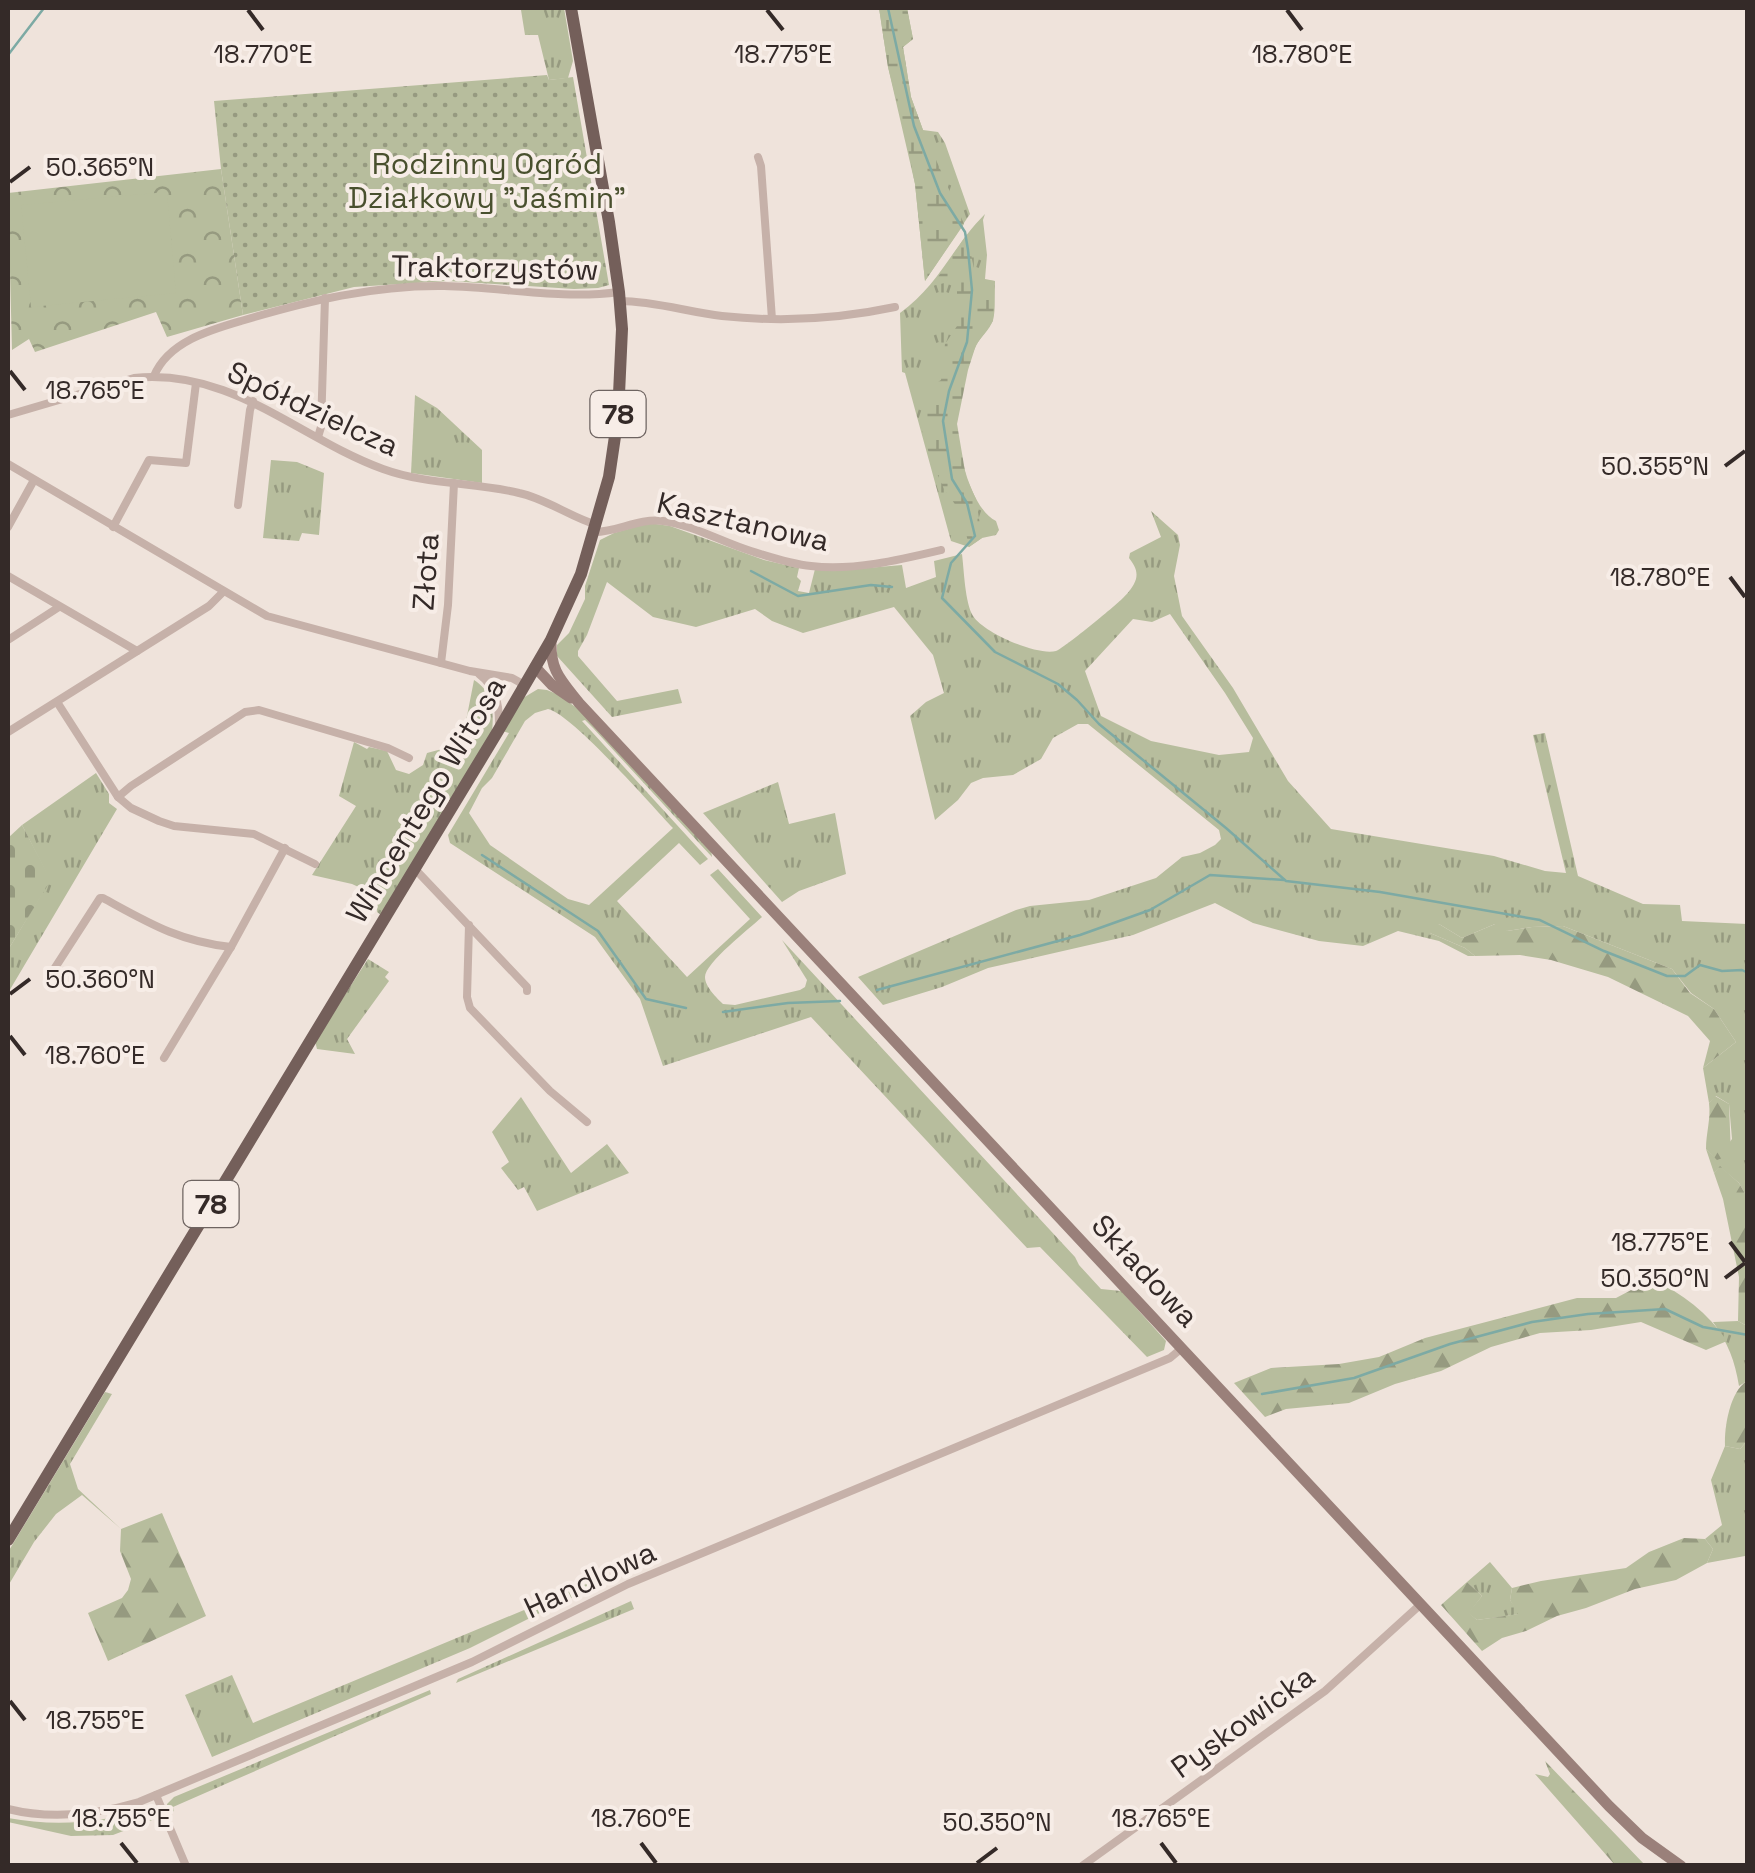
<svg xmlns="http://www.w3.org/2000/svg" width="1755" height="1873" font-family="'Space Grotesk',sans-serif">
<defs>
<pattern id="grass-tufts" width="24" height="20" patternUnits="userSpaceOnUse" patternTransform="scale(2.5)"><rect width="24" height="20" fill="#b7bd9d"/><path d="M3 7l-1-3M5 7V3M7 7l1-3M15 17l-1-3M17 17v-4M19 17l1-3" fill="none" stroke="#969a80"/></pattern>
<pattern id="forest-firs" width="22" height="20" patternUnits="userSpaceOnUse" patternTransform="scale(2.5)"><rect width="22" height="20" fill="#b7bd9d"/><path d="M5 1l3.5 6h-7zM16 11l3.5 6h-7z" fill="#969a80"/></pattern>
<pattern id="wetland-marsh" width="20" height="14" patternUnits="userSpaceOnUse" patternTransform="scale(2.5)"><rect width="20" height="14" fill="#b7bd9d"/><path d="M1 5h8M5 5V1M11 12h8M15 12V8" fill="none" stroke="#969a80"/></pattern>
<pattern id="cemetery-stones" width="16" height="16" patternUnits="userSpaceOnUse" patternTransform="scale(2.5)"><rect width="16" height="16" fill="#b7bd9d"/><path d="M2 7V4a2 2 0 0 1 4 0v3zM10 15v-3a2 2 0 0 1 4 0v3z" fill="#969a80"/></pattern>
<pattern id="park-crowns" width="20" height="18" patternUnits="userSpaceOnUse" patternTransform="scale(2.5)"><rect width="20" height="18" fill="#b7bd9d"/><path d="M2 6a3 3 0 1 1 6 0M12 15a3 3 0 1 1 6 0" fill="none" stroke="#969a80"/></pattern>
<pattern id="garden-dots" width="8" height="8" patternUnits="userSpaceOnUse" patternTransform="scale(2.5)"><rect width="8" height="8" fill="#b7bd9d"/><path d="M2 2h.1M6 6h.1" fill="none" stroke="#969a80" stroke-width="1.8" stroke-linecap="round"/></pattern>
</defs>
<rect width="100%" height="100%" fill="#efe3db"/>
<!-- grass -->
<g fill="url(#grass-tufts)" fill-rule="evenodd">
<path d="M527 8H564L573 61 568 78 549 80 538 35H525L521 10Z"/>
<path d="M879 8H907L913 39 903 47 911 97 923 130 938 132 945 143 970 214 925 281 915 184 888 67Z"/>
<path d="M985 214 983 220 987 255 985 279 995 281C994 293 996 309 993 320 990 330 980 337 976 346 967 364 958 404 957 423 957 449 971 509 996 521L999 530 996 535 982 538 969 547 951 541 905 373 902 372 900 313C940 284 952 247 985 214Z"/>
<path d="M415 395 437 408 482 450V483L411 473Z"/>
<path d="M271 460 297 462 324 473 319 535 302 533 299 541 263 538Z"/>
<path d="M1151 511 1178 535 1180 545 1174 576 1182 616 1233 688 1288 781 1331 829 1494 856 1545 871 1566 873 1533 735 1545 733 1578 876 1643 904 1680 905 1682 921 1747 924V1197L1739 1183 1720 1167 1714 1173 1706 1149 1717 1159 1732 1139 1729 1104 1716 1096 1709 1103 1703 1068 1736 1042 1714 1009 1691 993 1672 969 1563 926 1532 927 1507 931 1495 924 1462 938 1439 924 1430 933 1465 948 1475 956H1468L1439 941 1398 931 1363 946 1319 941 1253 923 1215 903 1133 935 988 968 942 987 883 1005 858 977 1016 910 1030 906 1089 900 1156 878 1182 857 1200 853 1215 845 1221 839 1219 830 1088 724H1078L1053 738 1041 759 1013 775 983 778 971 783 958 800 935 820 910 716 926 702 944 693 933 655 894 607 803 633 772 621 755 609 696 627 653 617 607 582 587 635 578 651V656L617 701 678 689 682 703 612 717 557 656V645L569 633 585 599V586L600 540 614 533 649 523 670 526 764 560 799 568 797 577 801 581 798 591 809 593 815 569 832 571 902 565 906 588 936 577 934 561 962 554C964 570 965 603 973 616 984 633 1037 656 1056 651 1063 649 1115 606 1123 598 1128 593 1134 586 1136 579 1138 570 1134 565 1129 558L1130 553 1161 537ZM1170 614 1225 693 1253 738 1249 752 1219 755 1151 741 1101 716 1085 671 1133 619 1152 622Z"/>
<path d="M474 680C493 692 494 711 492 732L381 915 377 912 376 895 352 884 312 875 356 806 339 796 354 742 367 749 369 747 387 751 396 770 409 774 423 765 427 753 453 746 466 721Z"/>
<path d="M538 689 547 690 559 695 585 714 711 849 712 857 593 728 585 720 582 721 708 859 700 865 679 843 617 901 687 977 750 919 710 875 718 869 762 917C750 928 705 963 705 977 705 987 717 998 723 1004L735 1005 800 990 805 987 807 980 782 940 1075 1257 1079 1265 1101 1289 1121 1291 1166 1341 1164 1350 1147 1357 1040 1247 1027 1248 811 1017 663 1066 640 999 595 937 450 843 448 835 509 733 502 731 523 698ZM548 709C572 714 651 805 673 828L589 905 568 899 490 845 469 813 482 788 492 778 525 721 535 713Z"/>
<path d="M96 773 109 794V803L117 809 8 993V950L50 880 22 825Z"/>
<path d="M778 782 789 824 835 813 846 874 799 891 782 902 703 813Z"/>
<path d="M368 959 389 972 385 977 389 981 347 1039 355 1054 317 1049 315 1041Z"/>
<path d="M521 1097 571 1173 607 1144 629 1173 537 1211 524 1187 518 1190 501 1168 509 1162 492 1132Z"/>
<path d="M1738 1321 1747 1326V1381L1739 1386C1735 1361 1728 1343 1713 1322Z"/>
<path d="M105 1392 112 1394 70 1464 78 1489 121 1529 82 1495 56 1514 34 1542 8 1586V1552Z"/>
<path d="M1747 1441V1558L1745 1556 1707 1563 1713 1549 1705 1539 1722 1525 1711 1480 1725 1446 1740 1449Z"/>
<path d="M1490 1562 1512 1588 1510 1600 1520 1614 1477 1620 1468 1613 1482 1596 1467 1582Z"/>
<path d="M603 1577 606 1583 560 1603 470 1648 212 1757 185 1695 232 1675 253 1723Z"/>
<path d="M631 1601 634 1609 456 1683 458 1679Z"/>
<path d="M430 1690 431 1694 173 1807 174 1811 168 1814 167 1804 174 1797Z"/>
<path d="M150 1808 157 1811 160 1817 113 1835 71 1836 8 1822V1818C57 1827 101 1823 150 1808Z"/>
</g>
<!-- forest -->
<g fill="url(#forest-firs)">
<path d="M1439 924 1462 938 1495 924H1504L1507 931 1532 927 1563 926 1672 969 1690 993 1714 1009 1736 1042 1703 1068 1710 1041 1688 1016 1608 977 1551 960 1520 955 1475 956 1465 948 1430 933 1431 926Z"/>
<path d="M1715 1096 1729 1104 1731 1155 1717 1160 1706 1149C1706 1133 1711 1119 1709 1103Z"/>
<path d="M1720 1166 1739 1183 1747 1197V1326L1738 1321 1739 1277 1723 1199 1714 1173Z"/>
<path d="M1652 1279C1682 1293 1708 1313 1727 1341L1706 1350 1641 1322 1591 1330 1540 1333 1491 1347 1441 1371 1395 1384 1349 1403 1286 1409 1265 1417 1234 1383 1271 1368 1339 1364 1379 1357 1425 1338 1577 1298H1616Z"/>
<path d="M1747 1381V1441L1740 1449 1725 1446C1724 1427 1730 1391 1747 1381Z"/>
<path d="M162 1513 206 1616 108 1661 88 1613 122 1598 128 1590 131 1579 120 1551 121 1529Z"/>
<path d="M1684 1538 1705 1539 1713 1549 1707 1563 1676 1580 1635 1589 1586 1608 1557 1616 1526 1631 1502 1638 1482 1651 1441 1605 1467 1582 1482 1596 1469 1613 1477 1620 1518 1614 1510 1600 1512 1588 1541 1581 1626 1568 1649 1552Z"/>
<path d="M1545 1761 1645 1865H1615L1535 1774 1548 1777 1550 1774Z"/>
</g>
<!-- wetland -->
<g fill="url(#wetland-marsh)">
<path d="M879 8H907L913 39 903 47 911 97 923 130 964 224 925 281 915 184 906 138 888 67Z"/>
<path d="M967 234 976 279 995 281 993 321 976 345 968 370 957 424 966 477 976 499 982 538 969 547 962 514 944 489 931 460 922 430 925 390 941 380 945 344 957 326V280L932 286Z"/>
</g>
<!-- cemetery -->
<path fill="url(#cemetery-stones)" d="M22 825 51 880 8 950V838Z"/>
<!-- park -->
<path fill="url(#park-crowns)" d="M221 169 243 315 167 337 156 312 35 352 29 339 12 350 8 193Z"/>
<!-- garden -->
<path fill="url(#garden-dots)" d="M547 75 549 80 573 77 609 285 598 288 574 289 448 281 354 287 243 315 221 169 214 101Z"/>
<!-- pitch -->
<path fill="#b7bd9d" d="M167 192 176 293 31 307 21 205Z"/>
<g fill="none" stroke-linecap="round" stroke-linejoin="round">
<!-- stream -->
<g stroke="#7daaa4" stroke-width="2.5">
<path d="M888 8 914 126 940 193 965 232 968 250 972 290 967 342 949 391 943 421 952 479 967 503 975 536 951 563 942 598 995 652 1058 684 1077 700 1099 724 1226 828 1286 881 1380 892 1540 920 1604 951 1667 976H1685L1700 965 1722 971 1742 970 1748 973"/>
<path d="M8 55 44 8"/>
<path d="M751 571 798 596 871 585 892 587"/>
<path d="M482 855 598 931 646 999 686 1008"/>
<path d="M877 990 1080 935 1150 910 1210 875 1284 880"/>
<path d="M723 1012 788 1003 840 1001"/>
<path d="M1262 1394 1354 1378 1450 1344 1532 1322 1588 1314 1665 1309 1703 1327 1748 1335"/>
</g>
<!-- street -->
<g stroke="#c6b1a9" stroke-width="8">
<path d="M758 157 761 166 772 319"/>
<path d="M620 301C654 301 688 312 722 316 778 322 839 319 895 307"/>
<path d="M154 376C168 342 210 330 241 321 308 301 374 285 444 286 502 287 561 300 619 292"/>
<path d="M8 415 134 378C232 368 298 438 383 469 427 485 474 482 519 493 547 499 570 517 597 525"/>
<path d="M318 437 321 427 325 298"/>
<path d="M8 464 267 616 470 671 512 678 521 683V690"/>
<path d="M238 505 250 410 253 401"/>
<path d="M8 527 34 480"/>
<path d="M113 527 149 460 186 463 196 383"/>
<path d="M595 532C618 532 638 518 663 521 693 525 722 542 751 551 770 557 791 564 811 566 853 571 899 560 941 550"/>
<path d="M8 576 137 651"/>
<path d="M8 640 59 607"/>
<path d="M441 663 448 605 454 483"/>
<path d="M479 674C496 687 499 703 499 723"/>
<path d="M57 702 118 797 131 786 245 712 259 710 388 748 409 758"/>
<path d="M8 732 209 606 223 592"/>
<path d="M118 797 131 808 159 821 174 826 254 834 315 864"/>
<path d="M414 868 527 987V991"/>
<path d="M469 925 467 997 470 1008 550 1091 587 1122"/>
<path d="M49 977 100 898H103C149 923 178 941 231 947"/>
<path d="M164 1058 231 947 285 848"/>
<path d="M156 1795 186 1866"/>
<path d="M8 1809C52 1820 95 1815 139 1802L472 1662 628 1584 1170 1358 1182 1348"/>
<path d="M1082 1866 1325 1691 1421 1604"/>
</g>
<!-- secondary -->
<g stroke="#9a807a" stroke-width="11">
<path d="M551 640C550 671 561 680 579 703L1609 1806 1642 1838 1681 1866"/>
<path d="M535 667 552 685 571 698"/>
</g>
<!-- primary -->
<path stroke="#745f5a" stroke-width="12" d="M8 1540 498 731 551 640 581 574 609 477 618 416 622 329 619 292 609 222 571 8"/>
</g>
<!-- ticks -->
<path fill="none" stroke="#342a28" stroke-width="4" d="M248 10 263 30M767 10 783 30M1287 10 1302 30M10 182 30 167M10 371 25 390M1725 466 1745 451M1730 577 1745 597M10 994 30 979M10 1036 25 1055M1730 1242 1745 1262M1725 1278 1745 1263M10 1701 25 1720M121 1843 137 1863M641 1843 656 1863M1161 1843 1176 1863M977 1863 997 1848"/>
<g text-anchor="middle" stroke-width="8" stroke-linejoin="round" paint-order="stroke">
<!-- shield labels -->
<g fill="#f7ede7" stroke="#6e6461" stroke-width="2.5">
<rect x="590.5" y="391" width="55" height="46" rx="8"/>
<rect x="183.5" y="1181" width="55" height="46" rx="8"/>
</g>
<g font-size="28" font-weight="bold" fill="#342a28">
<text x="618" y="424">78</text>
<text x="211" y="1214">78</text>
</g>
<!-- park labels -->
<g font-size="30" fill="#49502e" stroke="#f7ede7">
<text x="487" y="174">Rodzinny Ogród<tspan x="487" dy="34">Działkowy "Jaśmin"</tspan></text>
</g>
<!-- street labels -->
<g font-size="30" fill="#342a28" stroke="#f7ede7">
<text transform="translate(495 268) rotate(1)" y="10">Traktorzystów</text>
<text transform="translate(313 409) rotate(25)" y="10">Spółdzielcza</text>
<text transform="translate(743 522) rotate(13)" y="10">Kasztanowa</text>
<text transform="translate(426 572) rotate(-86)" y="10">Złota</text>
<text transform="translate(426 800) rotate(-59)" y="10">Wincentego Witosa</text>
<text transform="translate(1145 1271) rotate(47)" y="10">Składowa</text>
<text transform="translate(590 1580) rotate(-25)" y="10">Handlowa</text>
<text transform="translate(1243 1722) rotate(-36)" y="10">Pyskowicka</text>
</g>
</g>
<g font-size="25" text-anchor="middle" fill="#342a28" stroke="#f7ede7" stroke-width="8" stroke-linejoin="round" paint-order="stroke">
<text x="263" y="63">18.770°E</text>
<text x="783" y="63">18.775°E</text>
<text x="1302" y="63">18.780°E</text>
<text x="100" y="176">50.365°N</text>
<text x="95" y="399">18.765°E</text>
<text x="1655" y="475">50.355°N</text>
<text x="1660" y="586">18.780°E</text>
<text x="100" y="988">50.360°N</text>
<text x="95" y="1064">18.760°E</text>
<text x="1660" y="1251">18.775°E</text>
<text x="1655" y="1287">50.350°N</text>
<text x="95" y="1729">18.755°E</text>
<text x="121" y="1827">18.755°E</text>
<text x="641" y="1827">18.760°E</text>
<text x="1161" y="1827">18.765°E</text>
<text x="997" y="1831">50.350°N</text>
</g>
<!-- border -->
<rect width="1755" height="1873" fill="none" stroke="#342a28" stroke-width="20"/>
</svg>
